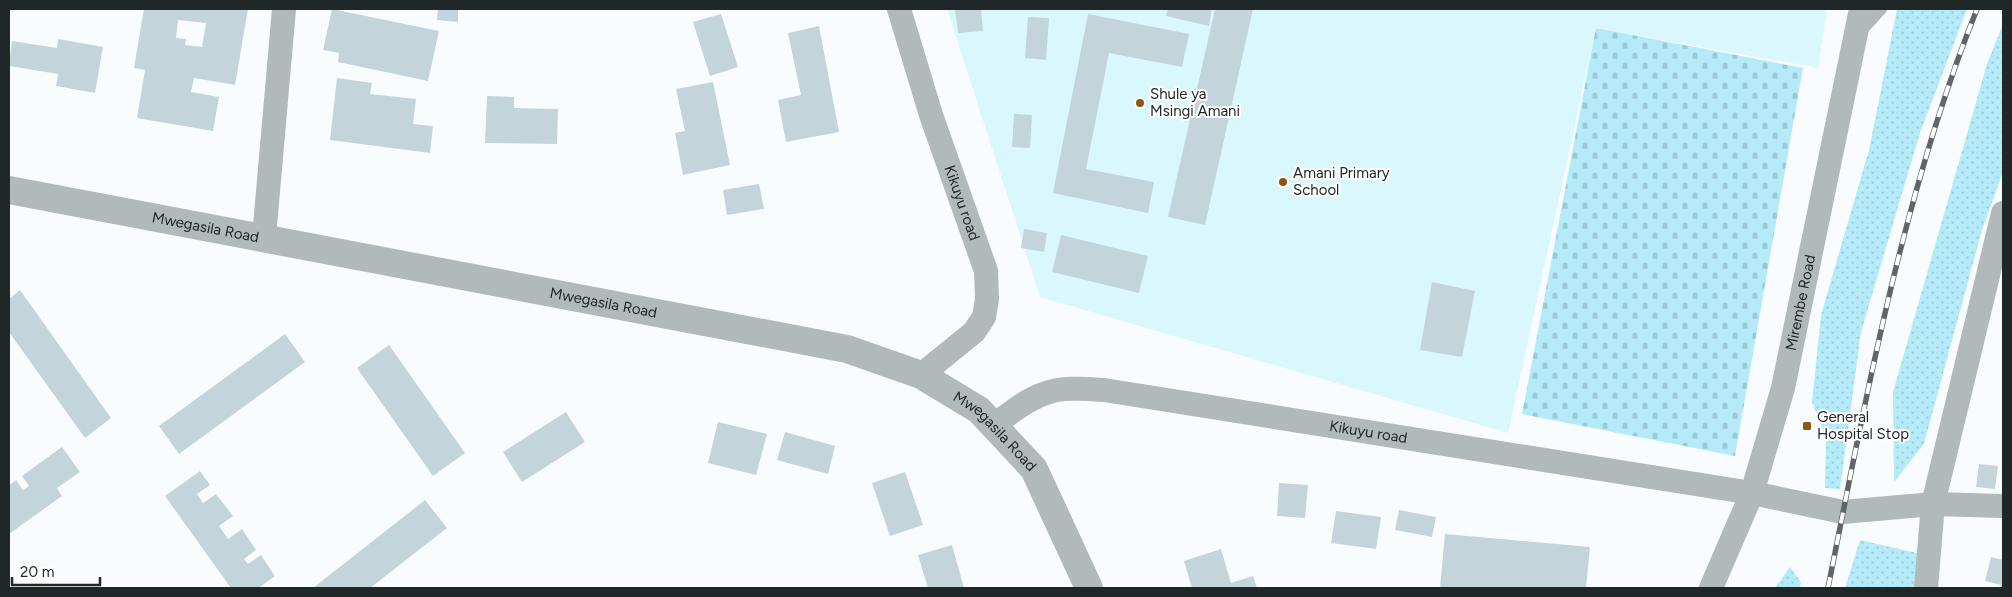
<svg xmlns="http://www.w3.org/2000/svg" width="2012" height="597" font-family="Figtree,sans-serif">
<defs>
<pattern id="grass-dots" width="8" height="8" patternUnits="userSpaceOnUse" patternTransform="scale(1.25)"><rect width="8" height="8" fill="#b5eaf8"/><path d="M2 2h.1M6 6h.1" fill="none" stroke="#9bc9d5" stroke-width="1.8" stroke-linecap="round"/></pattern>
<pattern id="cemetery-stones" width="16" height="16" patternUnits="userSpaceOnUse" patternTransform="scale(1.25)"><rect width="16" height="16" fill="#b5eaf8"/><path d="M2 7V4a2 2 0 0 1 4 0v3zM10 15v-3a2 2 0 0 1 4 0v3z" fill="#9bc9d5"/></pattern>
</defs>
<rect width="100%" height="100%" fill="#f9fcfe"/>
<!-- built -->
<path fill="#daf7fe" d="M947 9H1827L1818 68 1596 28 1508 433 1040 297Z"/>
<!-- grass -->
<g fill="url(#grass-dots)">
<path d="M1897 9H1967L1920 133 1861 332 1840 489 1825 488 1826 438 1812 402 1821 315 1869 150Z"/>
<path d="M2003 24V172L1982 230 1924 444 1894 482 1893 392 1987 64Z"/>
<path d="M1860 540 1917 553 1935 559 1937 588H1845Z"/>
<path d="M1790 567 1801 582 1800 588H1775Z"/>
</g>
<!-- cemetery -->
<path fill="url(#cemetery-stones)" d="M1596 28 1803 68 1735 456 1522 414Z"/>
<!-- building -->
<g fill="#c3d5da" fill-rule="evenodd">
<path d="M144 9H248L235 85 194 78 191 92 219 97 213 131 137 118 145 70 134 68ZM178 20 206 23 202 47 185 45 186 39 176 38Z"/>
<path d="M332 9 439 31 428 81 338 62 339 53 323 50Z"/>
<path d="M438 9H458V22L437 20Z"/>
<path d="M955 9H981L983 31 958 33Z"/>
<path d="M1168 9H1212L1209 26 1166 16Z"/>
<path d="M1215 9H1253L1205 225 1168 217Z"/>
<path d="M721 14 738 67 710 76 693 22Z"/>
<path d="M1088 14 1189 34 1182 67 1109 53 1086 169 1154 182 1148 213 1053 193Z"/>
<path d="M1028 17 1049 18 1046 60 1025 58Z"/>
<path d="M819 26 839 132 786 142 778 100 801 95 788 33Z"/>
<path d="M58 39 103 47 95 93 56 86 58 74 9 66 12 41 57 48Z"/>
<path d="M337 78 372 83 370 94 416 99 413 124 433 126 430 153 330 140Z"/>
<path d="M713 82 730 165 683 175 675 133 685 131 676 89Z"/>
<path d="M487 96 514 97V108L558 109 557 144 485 143Z"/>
<path d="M1014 114 1032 115 1030 148 1012 147Z"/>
<path d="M759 184 764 209 727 215 723 190Z"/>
<path d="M1024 229 1047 233 1044 252 1021 248Z"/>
<path d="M1061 235 1148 256 1139 293 1052 272Z"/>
<path d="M1432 282 1475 291 1462 357 1420 350Z"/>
<path d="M20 290 111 418 85 438 9 332V299Z"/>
<path d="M285 334 305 362 179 454 159 426Z"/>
<path d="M389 345 465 453 433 476 357 368Z"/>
<path d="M566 412 585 442 522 482 503 452Z"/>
<path d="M718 422 767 434 756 475 708 463Z"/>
<path d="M785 432 835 446 828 474 777 460Z"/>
<path d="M62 447 80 472 57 488 62 496 9 534V486L16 480 23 490 29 486 22 476Z"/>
<path d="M1979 464 1998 466 1995 489 1976 487Z"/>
<path d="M200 471 210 485 197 494 203 503 216 494 233 516 219 526 228 539 242 529 256 550 244 559 248 564 261 555 275 576 260 587 261 588H231L165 496Z"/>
<path d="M905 472 923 525 890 536 872 483Z"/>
<path d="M1279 483 1308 485 1305 518 1277 516Z"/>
<path d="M425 500 447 528 370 588H313Z"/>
<path d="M1399 510 1436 517 1432 537 1395 530Z"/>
<path d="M1336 511 1381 517 1376 549 1331 543Z"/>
<path d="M1445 534 1590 547 1586 588H1440Z"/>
<path d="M952 545 964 588H928L918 555Z"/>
<path d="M1221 549 1231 583 1253 576 1257 588H1192L1184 561Z"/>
<path d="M1991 557 2003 560V588H2000L2001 585 1985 581Z"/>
</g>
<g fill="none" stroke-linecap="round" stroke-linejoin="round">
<!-- service -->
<path stroke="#b1b9bb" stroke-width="12" d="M1859 33 1881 9"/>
<!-- minor -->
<g stroke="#b1b9bb" stroke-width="24">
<path id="s1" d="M899 9 931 115 986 271 987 299 984 317 974 332 921 375"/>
<path d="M264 237 284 9"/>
<path id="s2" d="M993 426C1015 409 1037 391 1065 389 1078 388 1091 389 1104 390L1752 493 1843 512 1933 504 2003 506"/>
<path id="s3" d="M1711 588 1752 493 1783 388 1861 9"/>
<path d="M1926 588 1933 504 2003 213"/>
</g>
<!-- tertiary -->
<path stroke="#b1b9bb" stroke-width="28" id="s4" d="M9 190 847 349 921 375 979 410 1034 469 1089 588"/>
<defs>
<path id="rail" d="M1828 588C1867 393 1903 194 1977 9"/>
</defs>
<!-- rail casing -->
<use href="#rail" stroke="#606668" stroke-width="5.5"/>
<!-- rail -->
<use href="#rail" stroke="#fff" stroke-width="4" stroke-dasharray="11" stroke-linecap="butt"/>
</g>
<!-- markers -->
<g fill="#8e570c" stroke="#fff" stroke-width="2">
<circle cx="1140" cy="103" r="5"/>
<circle cx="1283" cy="182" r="5"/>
<rect x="1802" y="421" width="10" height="10" rx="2.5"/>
</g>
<g text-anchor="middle" stroke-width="4" stroke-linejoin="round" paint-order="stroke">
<!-- poi labels -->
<g font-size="15" fill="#202729" stroke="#fff" text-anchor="start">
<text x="1150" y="99">Shule ya<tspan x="1150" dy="17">Msingi Amani</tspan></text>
<text x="1293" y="178">Amani Primary<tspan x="1293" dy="17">School</tspan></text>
<text x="1817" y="422">General<tspan x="1817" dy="17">Hospital Stop</tspan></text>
</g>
<!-- street labels -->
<g font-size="15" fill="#202729" stroke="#fff">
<text dy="5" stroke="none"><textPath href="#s1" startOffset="204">Kikuyu road</textPath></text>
<text dy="5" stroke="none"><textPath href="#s4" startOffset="200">Mwegasila Road</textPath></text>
<text dy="5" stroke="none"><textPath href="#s4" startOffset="605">Mwegasila Road</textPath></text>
<text dy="5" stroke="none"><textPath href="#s3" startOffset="300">Mirembe Road</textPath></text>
<text dy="5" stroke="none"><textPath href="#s2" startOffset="389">Kikuyu road</textPath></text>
<text dy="5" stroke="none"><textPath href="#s4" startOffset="1025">Mwegasila Road</textPath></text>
</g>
</g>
<!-- border -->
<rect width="2012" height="597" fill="none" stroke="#202729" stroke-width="20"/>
<!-- scale -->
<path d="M12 577v8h88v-8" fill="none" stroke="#202729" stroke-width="2.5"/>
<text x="20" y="577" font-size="15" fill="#202729" stroke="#ffffff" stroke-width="4" paint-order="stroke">20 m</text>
</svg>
